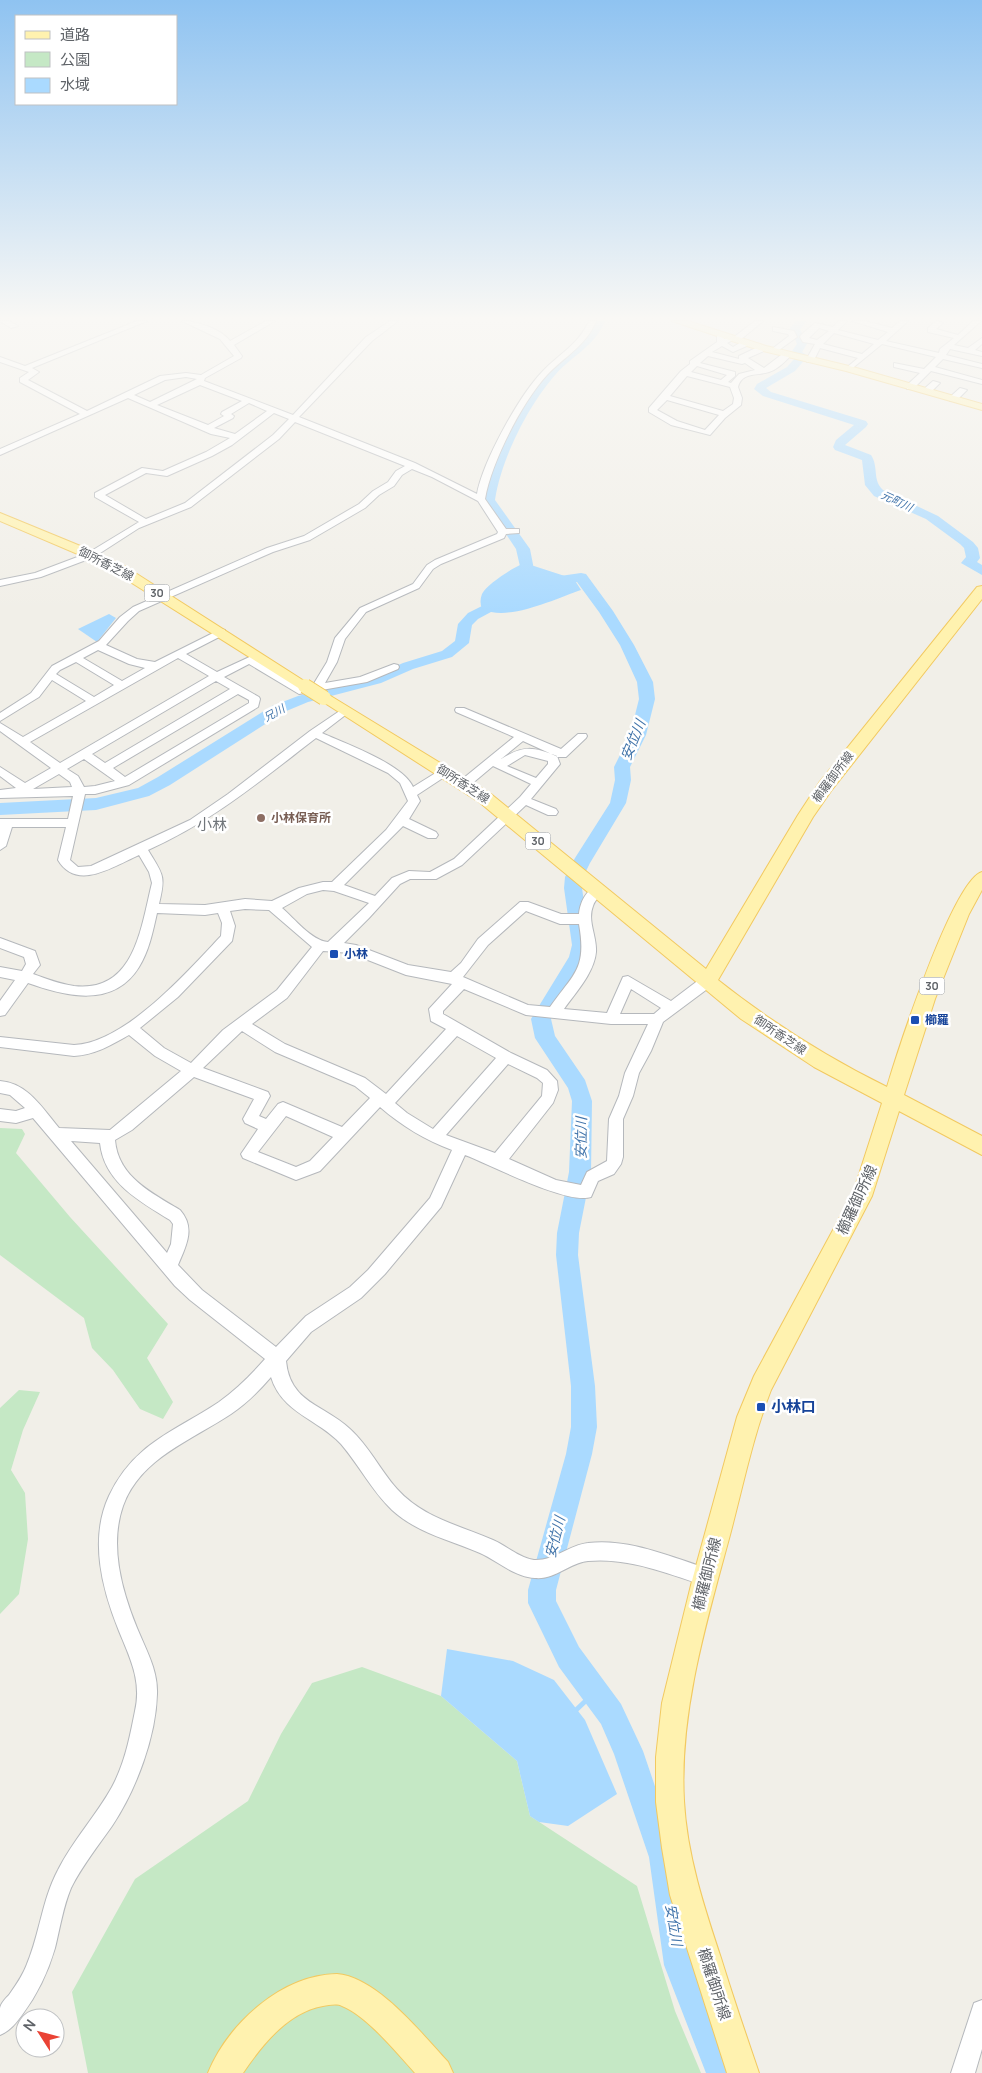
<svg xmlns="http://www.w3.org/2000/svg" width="982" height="2073" font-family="Manrope,'Noto Sans JP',sans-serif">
<rect width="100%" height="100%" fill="#f1efe8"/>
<!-- green -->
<g fill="#c5e8c5">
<path d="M0 1128 22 1129 25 1134 16 1153 70 1217 168 1324 147 1358 173 1402 163 1419 140 1409 113 1370 92 1348 84 1318 0 1255Z"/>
<path d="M19 1390 40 1392 23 1430 11 1470 25 1493 28 1539 19 1594 0 1614V1408Z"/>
<path d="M362 1667 441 1696 517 1761 530 1816 637 1886 675 2011 701 2073H88L72 1992 135 1879 248 1801 281 1734 312 1683Z"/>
</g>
<!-- water -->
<g fill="#aadaff">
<path d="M520 565 534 566 574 579 581 590C554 599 509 622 482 609 480 604 480 599 482 594 486 585 511 569 520 565Z"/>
<path d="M109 614 116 618 97 642 78 629Z"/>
<path d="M447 1649 513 1661 554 1680 585 1720 617 1794 568 1826 539 1822 530 1816 517 1761 441 1696Z"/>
</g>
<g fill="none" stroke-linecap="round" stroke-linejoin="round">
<!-- stream -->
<path stroke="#aadaff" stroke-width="5" d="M575 1711 595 1692"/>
<!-- river -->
<g fill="#aadaff" fill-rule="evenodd">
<path d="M595 321H605C595 346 573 355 556 374 529 404 501 459 495 500L530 549 537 585 530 589 525 588 516 549 483 500C489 457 520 399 550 368 566 352 586 343 595 321Z"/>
<path d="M796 321H807L800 329 807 344 802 352 808 356 795 371 766 388 771 392 866 421 868 424 866 427 845 445 871 455C879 467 872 480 883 490L938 516 973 542 978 548 980 558 977 562 982 565V575L961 563 966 557 964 548 960 544 926 519 874 496 865 485 862 460 835 450 833 447 836 440 854 425 763 396 754 389 757 384 787 367 796 357 790 354 797 344 790 328Z"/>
<path d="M581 573 586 574 613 611 634 645 653 682 655 699 646 735 630 767 631 780 626 803 590 863 583 877 582 888 590 945 587 958 551 1019 555 1036 585 1080 592 1101 591 1172 579 1233 578 1255 595 1386 597 1427 592 1454 556 1590V1601L579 1647 621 1704 643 1751 679 1857 696 1965 740 2073H706L664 1965 649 1857 614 1754 601 1724 559 1667 528 1603V1590L566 1454 571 1427V1386L556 1255 557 1233 569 1172 572 1101 568 1088 535 1038 531 1019 569 957 572 945 564 888 565 877 575 858 610 803 615 780 614 767 630 735 639 699 637 682 620 645 599 612 577 582 546 586 539 582 546 578Z"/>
<path d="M508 593 513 594 515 597 513 600 478 619 472 625 469 643 452 657 413 669 381 683 308 702 284 712 170 785 149 796 96 810 0 815V803L96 798 138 788 158 777 272 706 298 696 371 677 403 663 442 651 455 641 458 624 468 613Z"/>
</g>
<defs>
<g id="minor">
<path d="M0 321H9L18 326 11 328Z"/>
<path d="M137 321H147L32 368 39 372 28 380 87 411 160 376 186 373 201 375 234 356 220 339 182 321C197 321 221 329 230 341L266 321H275L234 345 242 356 241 358 205 378 204 381 293 415 366 337 390 321H398L372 341 299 417 415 463 477 494C483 461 519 396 542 372 559 354 579 344 589 321H596C586 346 565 356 547 375 522 402 491 463 485 499L506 529H519V533L506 534 504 538 441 564 433 569 419 588 366 612 345 639 337 662 325 683 360 677 394 664 398 665 399 667 398 669 367 682 299 694 249 664 224 677 259 697 260 699 258 707 129 785 95 794H85L70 860 78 867 91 866 190 820 228 794 310 731 344 708 349 711 348 713 322 733C346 744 403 764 413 787L442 769H450L452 772 417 795 420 801 409 819 436 832 438 835 436 838H428L403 826 344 885 375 896 392 878 409 871 430 872 454 859 520 797 531 784 493 766 468 787H460L458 784 460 781 514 737 456 712 455 710 456 708H464L561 749 578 734H586L587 736 586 738 566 757H558L523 741 501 759C524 745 533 747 557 756L560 764 531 799 556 809 558 812 556 815H548L526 805 462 865 436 879H410L400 884 369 918 344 943 356 945 408 965 451 972 461 963 478 939 520 902H528L561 914H579C580 903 586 889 598 886L604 890C601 896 595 899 593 906 587 921 597 936 596 952 594 973 576 992 564 1009L607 1013 623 977 628 976 671 1001 704 976H714L716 980 714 984 663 1022 651 1051 639 1073 633 1096 623 1119V1157L621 1164 614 1174 598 1181 591 1197C567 1205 491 1165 465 1155L441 1207 385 1274 361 1298 311 1332 286 1361C290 1403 323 1404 350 1429 369 1446 380 1470 397 1489 423 1518 459 1525 493 1540 507 1546 519 1558 534 1560 554 1561 569 1545 588 1543 627 1538 669 1556 706 1568L713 1570 715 1577 713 1584 706 1586C669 1574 628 1557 588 1561 569 1563 555 1580 535 1578 514 1577 498 1561 480 1553 450 1540 417 1533 392 1510 372 1491 359 1465 341 1444 318 1419 282 1413 271 1377 259 1391 246 1404 231 1414 192 1440 140 1458 123 1506 109 1546 122 1591 137 1628 146 1650 158 1670 157 1694 156 1737 136 1790 112 1826 98 1846 82 1866 71 1888 63 1907 60 1928 55 1948 48 1972 37 1995 22 2015 16 2023 10 2031 0 2035 0 2027 0 2016 0 2008 1 2003 6 1998 9 1995 16 1985 23 1975 27 1964 40 1933 42 1900 58 1870 73 1840 96 1816 112 1787 125 1763 130 1736 135 1711 142 1681 130 1658 119 1631 102 1589 89 1539 109 1496 134 1443 174 1432 219 1402 236 1390 251 1375 265 1359L190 1300 175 1286 33 1118 16 1123 0 1121V1109L16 1111 25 1108 10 1095 0 1093V1081C28 1083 43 1109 59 1128L110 1130 181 1071 155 1056 129 1035C111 1045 95 1055 74 1056L0 1047V1037L74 1045C125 1043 187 972 221 936L222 923 218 913 205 915 157 913C153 931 149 951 139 967 113 1009 65 996 28 983L5 1015 0 1016V1001L15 980 0 977V967L22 971 26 964 24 957 0 948V938L35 951 40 965 33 974C47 979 60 984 74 986 135 993 141 927 152 883L149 872 139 855C114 866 77 892 58 860L66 827H12L6 846 0 850V819H68L73 796 0 798V790L16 788 0 776V767L25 783 51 768 0 731V723L23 737 86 701 52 680 39 697 0 721V713L31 693 52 666 99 641 120 617 133 607 267 548 304 536 359 504 373 491 388 482 396 471 405 466 295 422 279 439 191 507 139 528 94 557 41 577 0 586V580L35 573 88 553 139 522 95 497V493L142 468 163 471 206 452 230 438 211 434 128 398 0 455V449L80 414 20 382V378L29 372 0 362V357L25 366ZM186 377 197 379 150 402 134 395 165 380ZM200 385 242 401 222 412 221 414 224 416 208 425 157 405ZM249 403 267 411 235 434 214 428 233 418 234 416 231 414ZM274 413 289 419 273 435 185 503 146 519 105 495 146 473 167 476 212 456 232 445ZM412 469 432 477 478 501 498 532 497 534 435 560 427 565 413 584 360 608 335 638 327 662 313 685 301 687 257 660 263 656 258 653 217 672 186 654 225 634V630L221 629 155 662 137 659 106 645 128 621 139 611 273 552 310 540 365 508 379 495 394 486 402 475ZM98 650 129 664 145 668 122 681 83 658ZM178 658 209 676 60 763 30 742ZM76 662 114 685 94 697 56 674 60 670ZM216 681 230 689 105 763 92 754ZM238 694 249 700V703L125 777 113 768ZM316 738 388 773 400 783 408 801 386 830 332 882H323L299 888 272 901 245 899 205 905 159 904C166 875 163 875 148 850 213 821 260 781 316 738ZM525 755 548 761V764L536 778 507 766ZM84 759 115 781 95 786 84 787 78 776 67 769ZM59 774 70 782 72 787 33 789ZM323 890 334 891 369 903 328 942C312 941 294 918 282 908L307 894ZM245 909 269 910 312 947 277 990 223 1030 191 1063 164 1048 140 1028 178 997 232 941 235 926 230 911ZM526 911 560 924H579C587 969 574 973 550 1007L528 1005 463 977 488 945ZM323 951 350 953 406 975 452 984 429 1009 431 1021 446 1029 386 1094 365 1078 285 1044 252 1024 287 998ZM464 989 526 1015 611 1024H648L625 1073 619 1096 609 1119 607 1161 587 1172 581 1185 556 1180 509 1159 553 1103 558 1090 557 1081 547 1070 511 1053 443 1014V1011ZM631 989 661 1008 654 1014H620ZM242 1031 275 1052 355 1086 370 1098 342 1127 283 1102 278 1104 266 1119 259 1116 270 1096 268 1092 203 1068ZM457 1036 496 1058 433 1129 407 1113 395 1103ZM508 1064 537 1078 543 1083 542 1096 495 1153 446 1135ZM194 1077 254 1099 243 1119 245 1123 258 1129 241 1154 243 1158 296 1180 320 1171 380 1107C402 1126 425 1140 452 1150L430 1198 368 1270 350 1287 306 1316 276 1347 202 1290 178 1265C186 1246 196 1228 180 1210 152 1193 118 1177 115 1140L132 1130ZM286 1116 333 1137 310 1161 296 1167 258 1152ZM71 1141 100 1143C104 1182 139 1201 170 1220L173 1224 171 1244 167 1253Z"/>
<path d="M755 321H763L739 341 733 340 727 343 733 347 743 341H749V345L733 352 722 346 712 352 739 359V356L760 346H766V350L748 358 764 368 785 352 792 354C786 361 778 369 769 372 756 376 742 372 738 387L742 398 741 405 725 418 710 435 671 425 649 412V408L681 371 690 364V361L717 342V333H723L724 339 731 336 734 337ZM708 356 742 364 745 363 755 370 739 374 731 383 728 382 735 376V372L700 363ZM697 366 727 375 721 380 691 372ZM687 376 730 387 734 398 733 404 723 411 670 396ZM667 400 719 415 705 430 677 421 657 410Z"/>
<path d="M839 321H847L838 330 878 340 888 332 852 321H865L892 328 900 321H908L886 341 939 353 940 349 954 338 928 332V328L936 321 943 323 936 329 958 335 973 321H981L954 345 968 348 982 338V344L975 350 982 352V356L950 349 946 355 982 364V368L943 359 935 367 982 380V384L931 371 913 389H907V385L920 373 894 367V363L924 369 936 357 882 344 849 371 845 369 858 358 820 348 813 362H807L806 360 815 344 803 342 800 337 801 335 815 323 833 327ZM819 328 829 331 817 340 809 338ZM834 333 874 344 862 354 823 344Z"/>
<path d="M773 327 794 331 797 337 775 353H772V349L789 336 788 334 773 331Z"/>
<path d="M933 381 940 383 930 393H924V389Z"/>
<path d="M960 388 967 390 956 401H950V397Z"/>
<path d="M982 2000V2049L975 2073H951L974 2003Z"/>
</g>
<g id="major">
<path d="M672 321H688L766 346 853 367 982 404V410L846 371 759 350Z"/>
<path d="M0 513 95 552 126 567 312 686 310 689H300L116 573 87 558 0 521Z"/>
<path d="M982 586V599L831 791 813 817 718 980C771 1022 826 1057 887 1087 897 1053 953 880 982 872V890L969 914 935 999 904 1095 982 1136V1155L899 1111 872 1196 771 1390C753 1436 743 1486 730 1535 707 1620 679 1712 684 1801 687 1855 704 1907 721 1958 733 1997 746 2035 759 2073H727L670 1895 662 1848 656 1802V1757L662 1703 693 1577 737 1417 754 1376 853 1193 882 1103 814 1067 741 1019 479 802 317 698 319 695H329L491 794 706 969 798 815 819 783 977 587Z"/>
<path d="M337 1974C377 1977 422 2034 448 2062L453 2073H415C398 2054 366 2015 342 2006 337 2003 329 2005 323 2006 288 2012 262 2045 243 2073H208C228 2024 281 1975 337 1974Z"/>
</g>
</defs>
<!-- minor casing -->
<use href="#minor" stroke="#b5b8bc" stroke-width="2"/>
<!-- major casing -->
<use href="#major" stroke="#f2c960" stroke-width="2"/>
<!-- minor -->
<use href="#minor" fill="#fff" fill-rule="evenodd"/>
<!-- major -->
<use href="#major" fill="#fff2af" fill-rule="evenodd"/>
<defs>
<path id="major-bridge" d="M305 686 324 698"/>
</defs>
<!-- major-bridge casing -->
<use href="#major-bridge" stroke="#f2c960" stroke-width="16" stroke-linecap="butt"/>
<!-- major-bridge -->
<use href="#major-bridge" stroke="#fff2af" stroke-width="14"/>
</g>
<!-- sky -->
<linearGradient id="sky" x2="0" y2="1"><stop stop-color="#8fc3f1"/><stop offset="0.52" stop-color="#f9f8f5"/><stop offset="1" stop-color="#f9f8f5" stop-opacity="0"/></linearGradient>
<rect width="982" height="612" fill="url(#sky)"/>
<!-- markers -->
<circle fill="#8d6e63" stroke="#fff" stroke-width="2" cx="261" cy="818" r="5"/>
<g fill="#1a4fb4" stroke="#fff" stroke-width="2">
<rect x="329" y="949" width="10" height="10" rx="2.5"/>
<rect x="910" y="1015" width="10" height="10" rx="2.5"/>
<rect x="756" y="1402" width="10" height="10" rx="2.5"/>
</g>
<g text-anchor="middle" stroke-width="5" stroke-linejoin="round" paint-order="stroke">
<!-- far-water labels -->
<g font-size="11" font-style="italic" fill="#4174aa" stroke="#fff">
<text transform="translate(897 501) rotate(25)" y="4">元町川</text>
<text transform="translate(274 713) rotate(-29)" y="4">兄川</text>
</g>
<!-- shield labels -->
<g fill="#fff" stroke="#8f9295" stroke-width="1">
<rect x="144.5" y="584.5" width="25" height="17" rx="4"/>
<rect x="525.5" y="832.5" width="25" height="17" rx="4"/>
<rect x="919.5" y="977.5" width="25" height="17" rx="4"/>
</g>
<g font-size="11" font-weight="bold" fill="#5f6368">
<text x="157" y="597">30</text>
<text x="538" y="845">30</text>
<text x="932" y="990">30</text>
</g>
<!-- street labels -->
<g font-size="12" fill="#5f6368" stroke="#fff">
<text transform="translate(106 564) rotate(27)" y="4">御所香芝線</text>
<text transform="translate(833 777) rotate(-53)" y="4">櫛羅御所線</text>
<text transform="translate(463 784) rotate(33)" y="4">御所香芝線</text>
<text transform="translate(780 1035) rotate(34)" y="4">御所香芝線</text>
</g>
<!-- education labels -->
<g font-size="12" font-weight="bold" fill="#785e54" stroke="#fff" text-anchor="start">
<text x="271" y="822">小林保育所</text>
</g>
<!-- transit labels -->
<g font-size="12" font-weight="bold" fill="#164399" stroke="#fff" text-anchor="start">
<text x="344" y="958">小林</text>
<text x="925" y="1024">櫛羅</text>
</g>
<!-- water labels -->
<g font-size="14" font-style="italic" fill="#4174aa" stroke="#fff">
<text transform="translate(633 740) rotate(-68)" y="5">安位川</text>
<text transform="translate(581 1138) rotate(-89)" y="5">安位川</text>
<text transform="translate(555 1537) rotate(-76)" y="5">安位川</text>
<text transform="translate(674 1925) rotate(81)" y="5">安位川</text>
</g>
<!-- quarter labels -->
<g font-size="15" fill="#70757a" stroke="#fff">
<text x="212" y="830">小林</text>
</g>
<!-- near-street labels -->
<g font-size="15" fill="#5f6368" stroke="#fff">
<text transform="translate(857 1200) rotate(-65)" y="5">櫛羅御所線</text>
<text transform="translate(707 1574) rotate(-76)" y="5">櫛羅御所線</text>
<text transform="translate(714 1984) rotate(72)" y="5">櫛羅御所線</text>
</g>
<!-- near-transit labels -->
<g font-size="15" font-weight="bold" fill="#164399" stroke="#fff" text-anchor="start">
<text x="771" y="1412">小林口</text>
</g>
</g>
<!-- legend -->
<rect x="15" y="15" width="162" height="90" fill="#ffffff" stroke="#bfc1c3"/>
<rect x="25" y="31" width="25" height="8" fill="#fff2af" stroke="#bfc1c3"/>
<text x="60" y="40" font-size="15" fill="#5f6368">道路</text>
<rect x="25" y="52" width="25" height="15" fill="#c5e8c5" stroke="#bfc1c3"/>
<text x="60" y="65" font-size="15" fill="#5f6368">公園</text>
<rect x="25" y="78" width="25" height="15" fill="#aadaff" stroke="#bfc1c3"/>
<text x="60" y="90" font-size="15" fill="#5f6368">水域</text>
<!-- north arrow -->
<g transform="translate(40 2033) rotate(306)"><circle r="24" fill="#ffffff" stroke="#bfc1c3"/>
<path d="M0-4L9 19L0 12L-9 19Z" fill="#ea4335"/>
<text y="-8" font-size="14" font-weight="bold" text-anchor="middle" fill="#5f6368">N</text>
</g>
</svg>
